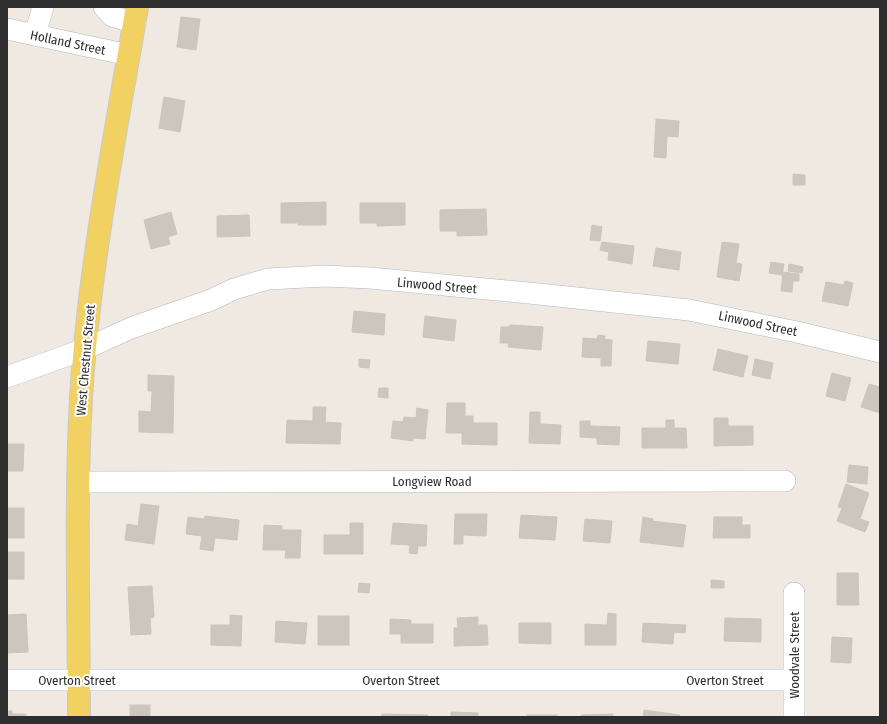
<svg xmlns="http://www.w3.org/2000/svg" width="887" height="724" font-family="'Fira Sans Condensed',sans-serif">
<rect width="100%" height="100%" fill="#efe9e1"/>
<!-- building -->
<g fill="#cbc7bf" stroke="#cbc5ba">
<path d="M181 17 200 19 196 50 177 47Z"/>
<path d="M164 97 185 101 180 132 159 128Z"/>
<path d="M656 119 679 121 678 137 667 136 666 158 654 157Z"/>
<path d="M793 174 805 175V185H793Z"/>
<path d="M326 202V225H298V223H281V203Z"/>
<path d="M360 203H405V225L377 226V223H360Z"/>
<path d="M486 209 487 235 457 236V231H440V210Z"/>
<path d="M171 212 177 234 168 237 170 244 151 249 144 220Z"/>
<path d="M249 215 250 236 217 237V216Z"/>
<path d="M592 225 602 227 600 241 590 240Z"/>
<path d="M602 242 634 246 632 264 608 260 609 252 600 250Z"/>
<path d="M722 242 739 244 736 263 742 264 739 281 717 277Z"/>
<path d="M656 248 681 252 679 270 653 266Z"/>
<path d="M771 262 784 264 782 275 769 273Z"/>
<path d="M789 264 803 267 802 273 788 271Z"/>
<path d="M783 272 799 274V281H793L792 292 781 291Z"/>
<path d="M845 281 853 283 848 306 822 301 826 282 844 285Z"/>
<path d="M354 311 385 314 384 335 352 332Z"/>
<path d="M425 316 456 320 454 341 423 337Z"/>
<path d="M510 325 543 327 541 350 508 347 509 343H500L501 327H509Z"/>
<path d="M598 335 605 336 604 339 612 340 611 366H601V358L582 357 583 338 597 339Z"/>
<path d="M648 341 680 344 678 364 646 361Z"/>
<path d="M718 349 748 356 743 377 713 370Z"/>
<path d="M359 359 370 360 369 368 359 367Z"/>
<path d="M755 359 773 363 770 379 752 375Z"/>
<path d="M832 373 851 378 845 401 826 396Z"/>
<path d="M148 375 174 376 173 433 139 432V411L151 412 152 391H148Z"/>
<path d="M869 384 880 387V413L861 407Z"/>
<path d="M379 388H388V398L378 397Z"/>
<path d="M447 403H465V416H473V423H497V445L462 444V433H446Z"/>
<path d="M313 407H326L325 422 341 423 340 444 286 443 287 420 313 421Z"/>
<path d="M417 408 428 410 425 439 413 438V441L391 438 393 421 403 422 404 417 416 418Z"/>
<path d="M530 412H540V424L561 425 560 444 529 443Z"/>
<path d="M714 418H728V426H753V445L714 446Z"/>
<path d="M666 420H674V428H686L687 448H642V428H666Z"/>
<path d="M580 421H590V426L620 427 619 445 597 444V438L580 437Z"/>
<path d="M7 444H24L23 471H7Z"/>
<path d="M849 465 868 467 867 484 847 482Z"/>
<path d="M846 484 869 493 860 519 869 522 865 532 837 521 842 508 838 507Z"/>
<path d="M141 504 159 506 154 544 125 540 127 524 138 526Z"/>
<rect x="7" y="508" width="17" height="30"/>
<path d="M455 514H487L486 536 463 535V544H454Z"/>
<path d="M521 515 557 517 555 540 519 538Z"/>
<path d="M205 516 239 520 237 540 215 538 213 551 200 549 202 536 186 534 188 517 204 519Z"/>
<path d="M643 517 653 519 652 521 686 525 683 547 640 542Z"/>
<path d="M714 517H742V525H750V538H713Z"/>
<path d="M585 519 612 521 610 543 583 541Z"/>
<path d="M350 523H363V554H324V535H350Z"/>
<path d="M393 523 427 525 426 546H418L417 554 409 553 410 545 391 544Z"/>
<path d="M264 525 282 526V530H301L300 558H285L286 550H263Z"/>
<rect x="7" y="552" width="17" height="27"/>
<path d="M837 573H858L859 605H837Z"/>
<path d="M711 580 724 581V588H711Z"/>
<path d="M359 583 370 584 369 593 358 592Z"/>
<path d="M152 586 154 617 150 618 151 634 131 635 128 587Z"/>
<path d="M608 613 616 614V645H585V624L607 625Z"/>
<path d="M26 614 28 652 7 653V615Z"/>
<path d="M230 615 242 616 241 646 211 645V625H230Z"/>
<rect x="318" y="616" width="31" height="29"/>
<path d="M478 617V625H487L488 645 454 646V628H458L457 618Z"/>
<path d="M725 618 761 619V642L724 641Z"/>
<path d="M390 619 411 620V624H433V643H401V634H390Z"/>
<path d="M276 621 307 623 305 644 275 642Z"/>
<path d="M519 623H551V644L519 643Z"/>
<path d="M643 623 686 625 685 633 674 632 673 644 642 642Z"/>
<path d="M832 637 852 638 851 663 831 662Z"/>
<rect x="130" y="705" width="20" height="12"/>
<path d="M644 710 680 715 679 717H643Z"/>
<path d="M7 711H12V714H26V717H7Z"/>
<path d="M451 712 478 713V717H451Z"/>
<path d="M382 714 428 715V717H381Z"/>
<path d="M613 714V717H581V715Z"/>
<rect x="527" y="715" width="30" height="2"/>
</g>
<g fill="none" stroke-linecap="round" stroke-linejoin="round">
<defs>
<g id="minor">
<path d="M104 7 112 16 135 23"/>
<path d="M7 29 129 55"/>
<path d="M35 35 43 7"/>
<path d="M7 377 85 349 131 328 211 300 234 289 268 279 325 276 370 278 539 294 689 310 797 332 880 352"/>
<path d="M79 482 785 481"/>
<path d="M7 680H794"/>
<path d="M794 717V593"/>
</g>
<path id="major" d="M79 717C79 611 75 504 81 398 89 266 115 137 137 7"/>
</defs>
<!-- minor casing -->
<use href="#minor" stroke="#b4b7c1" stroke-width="22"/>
<!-- major casing -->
<use href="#major" stroke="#c9c9c9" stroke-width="24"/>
<!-- minor -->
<use href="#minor" stroke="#fff" stroke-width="21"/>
<!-- major -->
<use href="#major" stroke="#f2d163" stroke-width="22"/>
</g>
<g text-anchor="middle" stroke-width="4" stroke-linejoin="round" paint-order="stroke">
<!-- street labels -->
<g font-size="13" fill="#2e2e2e" stroke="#fff">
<text transform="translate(68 42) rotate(12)" y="5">Holland Street</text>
<text transform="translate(437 285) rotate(5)" y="5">Linwood Street</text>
<text transform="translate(758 323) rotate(12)" y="5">Linwood Street</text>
<text transform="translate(85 360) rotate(-85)" y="5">West Chestnut Street</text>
<text x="432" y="486">Longview Road</text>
<text transform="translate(794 655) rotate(-90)" y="5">Woodvale Street</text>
<text x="77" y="685">Overton Street</text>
<text x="401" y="685">Overton Street</text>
<text x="725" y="685">Overton Street</text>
</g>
</g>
<!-- border -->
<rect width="887" height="724" fill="none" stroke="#2e2e2e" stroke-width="16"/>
</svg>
